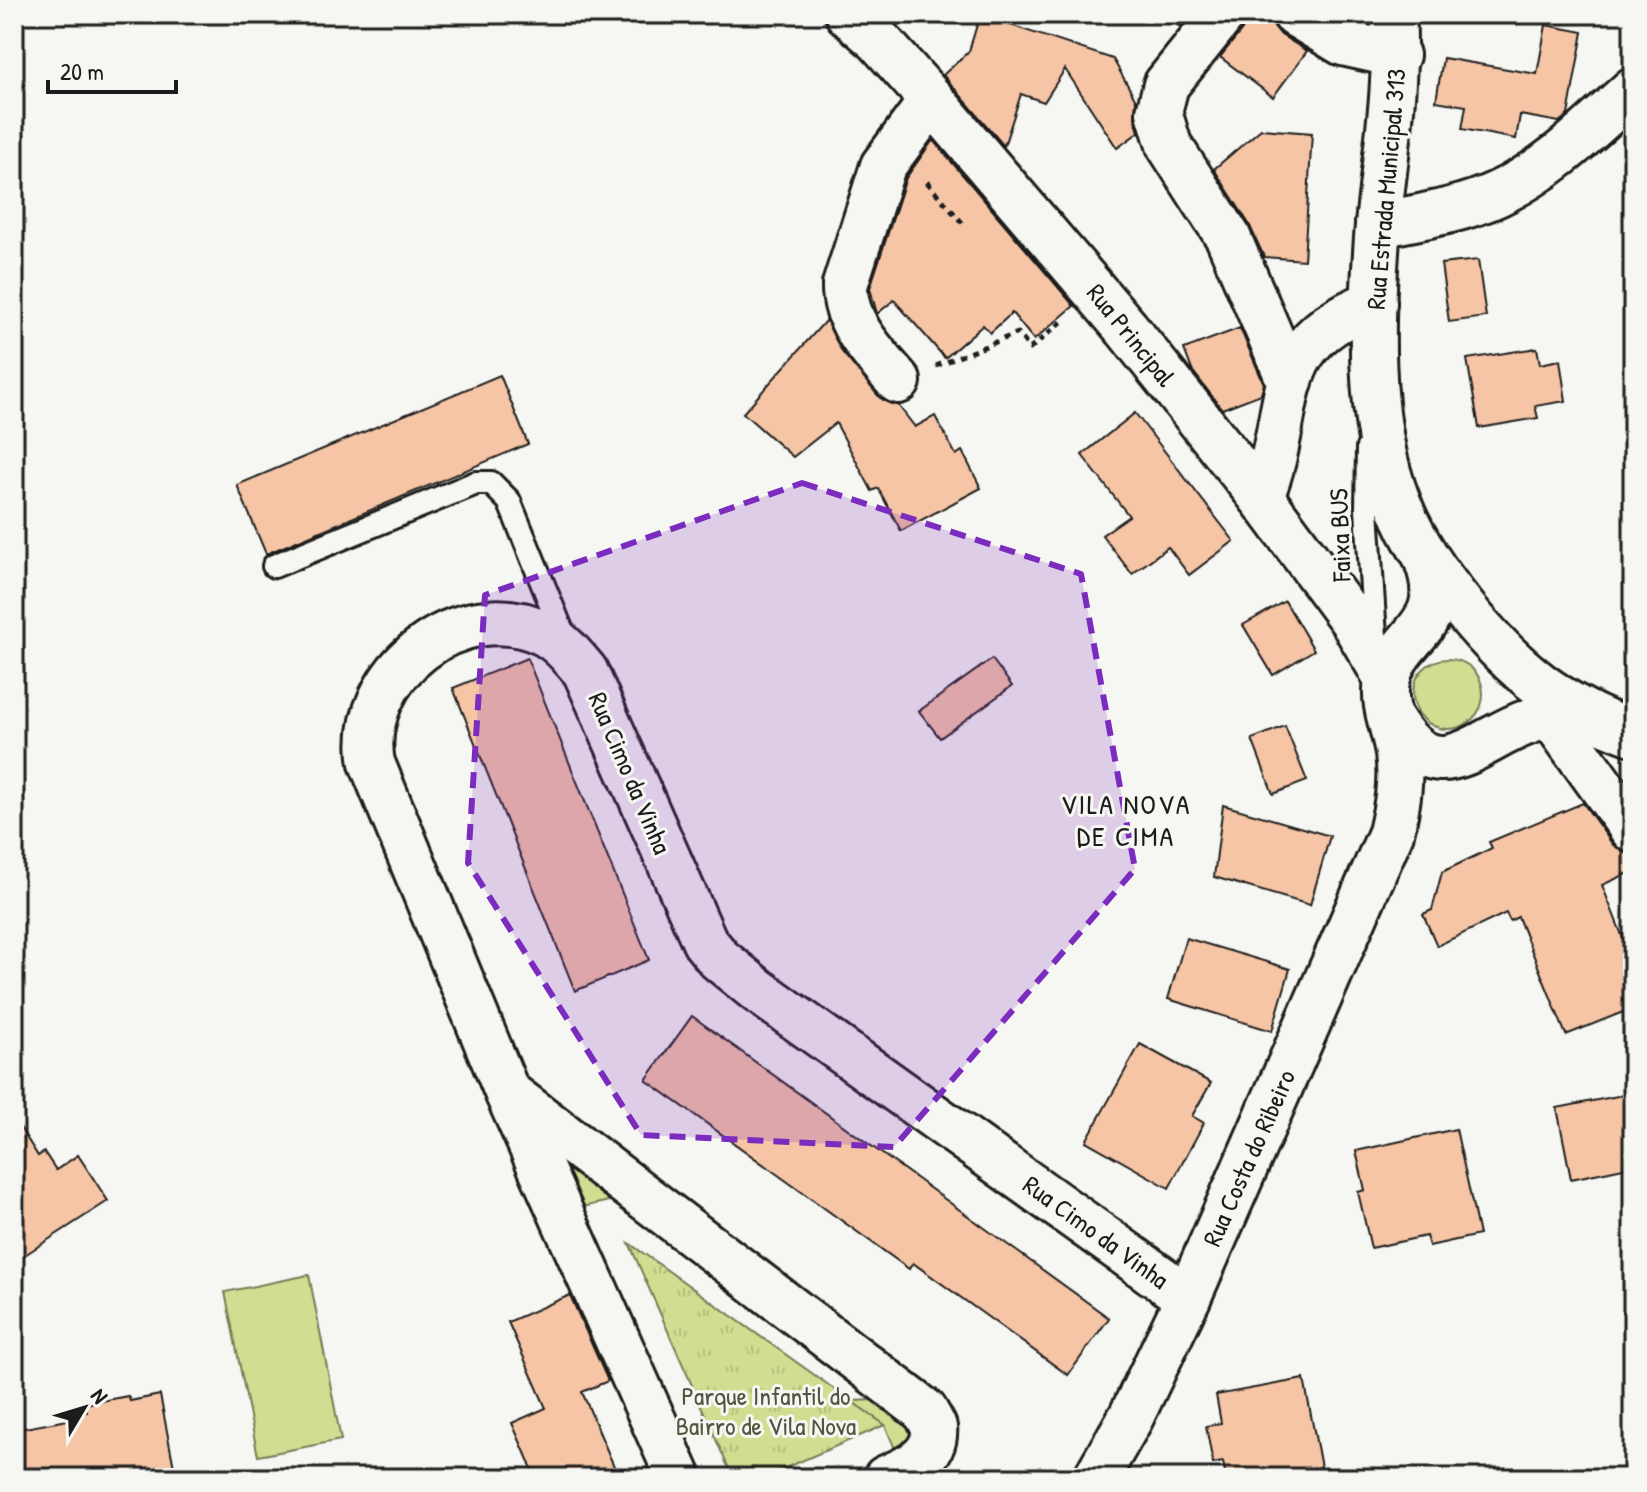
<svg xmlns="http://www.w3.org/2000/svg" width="1647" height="1492" font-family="'Patrick Hand',sans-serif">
<defs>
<pattern id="park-tufts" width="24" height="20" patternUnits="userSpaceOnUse" patternTransform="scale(2)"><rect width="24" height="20" fill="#d1de91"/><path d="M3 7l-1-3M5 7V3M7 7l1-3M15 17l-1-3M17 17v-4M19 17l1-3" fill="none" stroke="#b3be7c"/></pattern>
</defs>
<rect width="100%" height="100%" fill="#f6f6f2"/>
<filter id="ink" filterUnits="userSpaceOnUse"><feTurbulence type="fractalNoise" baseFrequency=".0125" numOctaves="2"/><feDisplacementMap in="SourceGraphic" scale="16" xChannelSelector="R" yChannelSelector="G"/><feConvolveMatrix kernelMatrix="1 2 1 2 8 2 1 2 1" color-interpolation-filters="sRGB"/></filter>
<g filter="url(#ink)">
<!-- green -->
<g fill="#d1de91" stroke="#767d56" stroke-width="2">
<circle cx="1448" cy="694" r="35"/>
<path d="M551 1149 622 1198 578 1208Z"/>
<path d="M309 1275 341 1440 258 1456 225 1292Z"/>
<path d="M904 1399 921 1421 898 1456 885 1425 851 1401Z"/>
</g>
<!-- park -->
<path fill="url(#park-tufts)" stroke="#767d56" stroke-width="2" d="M629 1243 851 1401 885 1425 762 1478H733Z"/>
<!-- building -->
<g fill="#f6c5a5" stroke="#1c1c1c" stroke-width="2">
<path d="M1162 14H1191L1180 27Z"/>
<path d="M1247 14H1270L1273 25 1281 35 1307 51 1273 97 1220 57 1242 30Z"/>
<path d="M980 15 1113 59 1136 100 1135 118 1139 132 1117 148 1065 69 1044 102 1021 94 1004 146 943 75 969 51Z"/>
<path d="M1546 25 1583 32 1568 115 1559 122 1520 115 1516 139 1462 129 1466 106 1436 101 1443 58 1537 74Z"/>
<path d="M1261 129 1312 133 1304 260 1264 257 1249 224 1214 169Z"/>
<path d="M933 140 1074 306 1034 340 1012 313 990 333 983 325 945 358 894 300 877 314 870 288 906 178Z"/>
<path d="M1478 260 1486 317 1449 322 1441 264Z"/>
<path d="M826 320 842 352 880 398 898 405 915 427 935 416 956 455 962 451 981 488 901 531 878 488 872 491 836 423 793 457 743 413Z"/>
<path d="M1240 328 1264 384 1261 394 1222 409 1192 370 1184 349Z"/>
<path d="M1537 348 1540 364 1560 360 1566 401 1535 406 1538 418 1479 428 1467 359Z"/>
<path d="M500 375 528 444 266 554 237 485Z"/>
<path d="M1135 413 1234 541 1189 575 1168 547 1132 574 1102 535 1129 516 1082 455Z"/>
<path d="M1285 601 1314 650 1273 675 1243 625Z"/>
<path d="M527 658 649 960 575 991 453 688Z"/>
<path d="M992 659 1012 686 940 738 919 711Z"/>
<path d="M1285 726 1307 781 1273 794 1252 739Z"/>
<path d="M1583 803 1613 845 1633 855V871L1602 885 1633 963V1008L1566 1035 1518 917 1510 921 1506 913 1437 946 1423 914 1432 910 1442 872 1492 848 1489 842Z"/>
<path d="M1223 805 1330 836 1310 905 1214 877Z"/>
<path d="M1186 938 1290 969 1272 1031 1168 999Z"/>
<path d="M692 1016 1109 1318 1068 1375 913 1263 909 1269 646 1080Z"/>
<path d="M1140 1044 1211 1083 1192 1116 1204 1123 1169 1188 1086 1141Z"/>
<path d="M1633 1093V1166L1571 1179 1557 1108Z"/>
<path d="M14 1118 38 1156 44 1152 56 1170 78 1155 108 1201 14 1262Z"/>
<path d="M1456 1129 1479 1235 1429 1246 1426 1236 1371 1248 1358 1192 1365 1190 1356 1151Z"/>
<path d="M570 1295 608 1381 582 1392 619 1478H536L512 1423 546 1408 508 1322Z"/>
<path d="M1304 1379 1321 1467 1313 1469 1315 1478H1226L1223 1462 1213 1464 1206 1426 1221 1423 1216 1395Z"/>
<path d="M160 1395 176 1478H14V1430L68 1420 67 1415 87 1412 85 1404 128 1396 130 1401Z"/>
</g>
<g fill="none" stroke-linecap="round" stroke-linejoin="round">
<defs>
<g id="lane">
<path d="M1368 448 1367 509 1375 637"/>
<path d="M274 566 476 483H491L509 501 566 641"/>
</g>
<g id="street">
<path d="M848 14 879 41 932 100 1127 329 1261 497 1352 620 1387 679"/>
<path d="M1223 14 1166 85 1159 112 1169 145 1228 237 1290 382"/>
<path d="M1295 14 1343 43 1397 55"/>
<path d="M1378 225C1418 217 1460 211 1497 194 1549 170 1591 128 1633 90"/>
<path d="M898 381C874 353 844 324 845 285L883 166 932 100"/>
<path d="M1261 497C1298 406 1263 344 1374 303"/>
<path d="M1551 716 1633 830"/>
<path d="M512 1096 925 1411 934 1427C937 1456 910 1468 886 1478"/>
<path d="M679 1478 507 1092 372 763C356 675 461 592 544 633 561 642 573 657 585 671L705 942 719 959 757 990 1188 1298"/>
</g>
<g id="secondary">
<path d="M1393 14C1398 86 1385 154 1378 225 1371 311 1366 421 1398 502 1413 542 1438 576 1465 610 1515 671 1558 706 1633 733"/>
<path d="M1391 719C1437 794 1474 741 1528 722 1548 714 1567 715 1589 716"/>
<path d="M1096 1478 1131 1417 1188 1298 1391 833C1397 807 1402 781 1398 754 1395 729 1382 706 1387 681 1397 632 1452 629 1427 561"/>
</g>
</defs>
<!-- lane casing -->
<use href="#lane" stroke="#1c1c1c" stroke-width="28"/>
<!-- street casing -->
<use href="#street" stroke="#1c1c1c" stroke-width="50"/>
<!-- secondary casing -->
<use href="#secondary" stroke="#1c1c1c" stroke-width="50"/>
<!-- path -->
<g stroke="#1c1c1c" stroke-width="5" stroke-dasharray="6 6" stroke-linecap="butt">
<path d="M927 182 965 226"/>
<path d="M936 366 1018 333 1030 349 1065 319"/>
</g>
<!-- lane -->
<use href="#lane" stroke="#f6f6f2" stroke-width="22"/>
<!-- street -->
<use href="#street" stroke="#f6f6f2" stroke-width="44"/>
<!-- secondary -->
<use href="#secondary" stroke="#f6f6f2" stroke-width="44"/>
</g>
</g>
<!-- marked area -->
<path fill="#7b2cbf" fill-opacity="0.2" stroke="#7b2cbf" stroke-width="6" stroke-dasharray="16 10" stroke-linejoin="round" d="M802 483 1081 574 1135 869 894 1147 641 1135 468 863 485 595Z"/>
<g text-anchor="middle" stroke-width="6" stroke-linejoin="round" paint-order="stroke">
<!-- street labels -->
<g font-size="26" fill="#1c1c1c" stroke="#f6f6f2">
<text transform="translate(1386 189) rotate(-85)" y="9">Rua Estrada Municipal 313</text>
<text transform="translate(1131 335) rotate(51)" y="9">Rua Principal</text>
<text transform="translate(1340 535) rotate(-92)" y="9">Faixa BUS</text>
<text transform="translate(630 773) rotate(67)" y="9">Rua Cimo da Vinha</text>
<text transform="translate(1249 1158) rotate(-66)" y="9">Rua Costa do Ribeiro</text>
<text transform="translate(1096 1232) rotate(36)" y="9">Rua Cimo da Vinha</text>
</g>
<!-- park labels -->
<g font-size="26" fill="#52563f" stroke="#f6f6f2">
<text x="766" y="1405">Parque Infantil do<tspan x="766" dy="30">Bairro de Vila Nova</tspan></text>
</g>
<!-- neighbourhood labels -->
<g font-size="28" letter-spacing="2" fill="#1c1c1c" stroke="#f6f6f2">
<text x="1126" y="814">VILA NOVA<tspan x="1126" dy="32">DE CIMA</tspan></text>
</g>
</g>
<!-- margin -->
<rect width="1647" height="1492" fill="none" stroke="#f6f6f2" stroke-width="48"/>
<rect x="24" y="24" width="1599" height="1444" fill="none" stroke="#1c1c1c" stroke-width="3" filter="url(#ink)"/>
<!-- north arrow -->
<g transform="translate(84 1408) rotate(52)" stroke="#f6f6f2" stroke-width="6" paint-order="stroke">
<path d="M0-6L14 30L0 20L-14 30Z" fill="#1c1c1c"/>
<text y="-12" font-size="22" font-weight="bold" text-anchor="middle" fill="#1c1c1c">N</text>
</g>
<!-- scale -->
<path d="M48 80v12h128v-12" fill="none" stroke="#1c1c1c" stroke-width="4"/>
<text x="60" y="80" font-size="24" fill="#1c1c1c" stroke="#f6f6f2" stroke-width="6" paint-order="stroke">20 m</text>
</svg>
